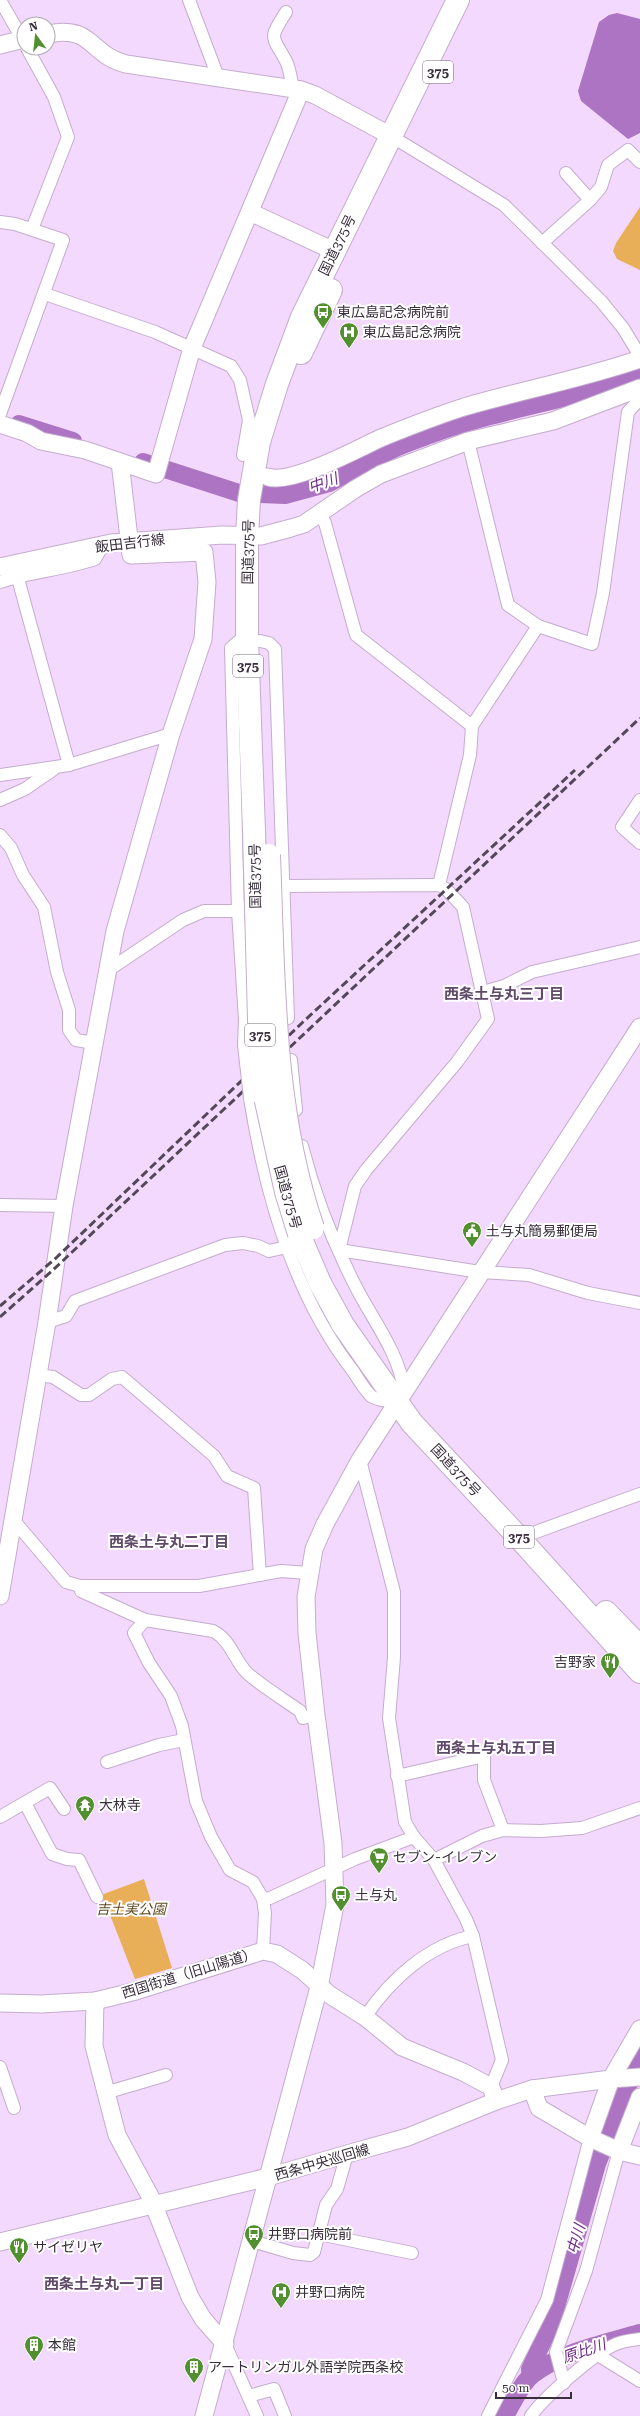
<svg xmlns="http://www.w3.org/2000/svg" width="640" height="2416" font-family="'Roboto Serif','Noto Sans JP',serif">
<rect width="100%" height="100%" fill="#f2d9fd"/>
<!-- green -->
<g fill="#e8af58">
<path d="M640 207V270L617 259 613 251 616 243Z"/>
<path d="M144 1879 172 1968 135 1979 112 1920 101 1895Z"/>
</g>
<!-- water -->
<path fill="#ac74c2" d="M617 13 640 19V133L628 139 581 101 578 91 599 22 609 15Z"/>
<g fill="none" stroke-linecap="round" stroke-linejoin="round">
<!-- river -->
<g stroke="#ac74c2" stroke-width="18">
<path d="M19 424 73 441"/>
<path d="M143 462 239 493 285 495 329 483 365 464 369 465C387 449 410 442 432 434 500 409 572 400 640 376"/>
<path d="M531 2376 530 2369 551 2324 597 2164 640 2056"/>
<path d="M505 2416C513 2403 520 2385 532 2375 563 2351 603 2344 640 2333"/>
</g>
<defs>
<g id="street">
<path d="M0 0 24 42"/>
<path d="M189 0 218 77"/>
<path d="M286 12C269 40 271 34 286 61 290 69 291 80 293 89"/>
<path d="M27 48 54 97 68 137 32 229"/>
<path d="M391 136 504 205 601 301 623 328 640 356"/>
<path d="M566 173 590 200"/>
<path d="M0 222 15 224 63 240 0 414"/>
<path d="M542 243 590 200 601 187 608 165 628 150 640 162"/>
<path d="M45 294 155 332 231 366 240 380 249 420 243 455"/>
<path d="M468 441 508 605 538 626"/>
<path d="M320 514 325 523 356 635 472 726"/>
<path d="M14 564 69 765"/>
<path d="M0 582C31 571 64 570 95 559L103 545"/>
<path d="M0 775 69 765 171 734"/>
<path d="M0 800 25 789 54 769"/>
<path d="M640 800 622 827 640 843"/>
<path d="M0 835 11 848 23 875 44 907 57 972 69 1010V1030L76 1040 94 1043"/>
<path d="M439 885 470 755 472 726 538 626 592 644 603 593 628 412 640 399"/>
<path d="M107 971 183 920 204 911H238L284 886 439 885 446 889 463 907 488 1019 457 1062 366 1170 355 1186 339 1250"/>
<path d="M483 992 504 986 532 972 640 947"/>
<path d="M245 1020 288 1018 275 649 269 643 260 641"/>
<path d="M244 1045 245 1020 238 911 231 648 239 641 247 640"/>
<path d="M291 1060 296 1110"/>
<path d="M250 1098C265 1193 293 1294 353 1371 358 1379 364 1389 371 1396 376 1400 390 1401 397 1403"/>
<path d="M302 1146C315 1197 334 1245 358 1291 375 1323 399 1354 404 1390"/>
<path d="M0 1205 64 1206"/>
<path d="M339 1250 480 1272 529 1275 588 1293 640 1303"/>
<path d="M47 1322 66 1316 75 1301 225 1245 243 1243 258 1246 269 1251 287 1247"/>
<path d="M38 1375 53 1377 81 1395H89L112 1379 122 1377 214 1456 227 1476 254 1488 260 1575"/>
<path d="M360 1460 394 1592V1657L389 1718 405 1822 414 1837 434 1860 482 1836 503 1830 541 1831 582 1828 640 1808"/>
<path d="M13 1523H16L66 1582 80 1586H199L281 1571 308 1573"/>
<path d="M533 1533 640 1494"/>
<path d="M80 1586 81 1591 145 1620 213 1631C231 1640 234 1660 247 1673 263 1687 283 1699 300 1711L303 1718 316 1715"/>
<path d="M145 1620 134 1633 149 1663 171 1696 182 1726 196 1801 211 1837 230 1870 253 1882 263 1899 265 1913 263 1951"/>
<path d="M107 1762 159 1745 184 1740"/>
<path d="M397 1776 484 1756V1780L503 1830"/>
<path d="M25 1803 52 1854 67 1859 79 1860 97 1897"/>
<path d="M0 1817 50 1788 64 1809"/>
<path d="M434 1860 466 1919 473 1936 502 2060 491 2087"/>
<path d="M263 1899 270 1898 355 1859 414 1837"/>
<path d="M365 2017C390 1980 428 1945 473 1936"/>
<path d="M0 2067 14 2108"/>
<path d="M105 2093 166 2075"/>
<path d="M319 2234 412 2253"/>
<path d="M252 2241 293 2253 310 2255 314 2252 326 2205 337 2189 347 2154"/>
<path d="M225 2344 257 2416"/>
<path d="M598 2355 640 2381"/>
<path d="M564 2383 556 2352 586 2271 619 2151"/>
<path d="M249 2396 274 2389 285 2416"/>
<path d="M488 2416 547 2300 590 2138"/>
<path d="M531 2416C543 2398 596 2352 616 2344 623 2341 632 2340 640 2339"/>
</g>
<g id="secondary">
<path d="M48 34C94 25 88 54 126 64L301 90 315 95 391 136"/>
<path d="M0 45 24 39"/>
<path d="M250 212 334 251"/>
<path d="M0 424 27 433 41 441 85 450 156 474 192 348 301 90"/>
<path d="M268 477C291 485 357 449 381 438 408 427 436 416 464 407 522 390 582 379 640 359"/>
<path d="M0 567 111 543 222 535 261 536 291 528 304 524 355 489 381 474 468 441 553 421 640 388"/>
<path d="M0 1596 47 1322 64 1206 115 931 171 734 203 639 207 582 204 552 131 555 120 462"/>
<path d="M95 2001 94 2046 117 2135 151 2198 190 2297 203 2319 225 2344"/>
<path d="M0 2003 41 2004 95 2001 136 1991 263 1951 277 1954 302 1970 330 1995 365 2017 402 2047 463 2072 491 2087 496 2101"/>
<path d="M532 2089 539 2108 590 2138 619 2151 640 2156"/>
<path d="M590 2138 611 2079 640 2029"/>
<path d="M619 2151 640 2097"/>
<path d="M0 2242 268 2177 347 2154 408 2137 496 2101 532 2089 611 2079 640 2077"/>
<path d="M204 2416 319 1987 335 1905 333 1843 316 1715 307 1633 306 1597 314 1549 325 1524 360 1460 640 1027"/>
</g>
<g id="highway">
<path d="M301 353 331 290"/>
<path d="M254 831 247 640V536L249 500 259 442 277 384 302 317 458 0"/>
<path d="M299 1234 320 1283 343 1325 412 1423 522 1541 640 1672"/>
<path d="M606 1612 640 1647"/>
</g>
</defs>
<!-- street casing -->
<use href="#street" stroke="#c5accf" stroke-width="14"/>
<!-- secondary casing -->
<use href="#secondary" stroke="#c5accf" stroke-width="19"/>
<!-- highway casing -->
<use href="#highway" stroke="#c5accf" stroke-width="24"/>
<!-- street -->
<use href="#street" stroke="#fff" stroke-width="12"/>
<!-- secondary -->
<use href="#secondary" stroke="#fff" stroke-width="17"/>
<!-- highway -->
<use href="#highway" stroke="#fff" stroke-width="22"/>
<!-- rail -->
<g stroke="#534758" stroke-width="3" stroke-dasharray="8 4" stroke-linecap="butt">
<path d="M0 1306 56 1258 303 1022 575 770"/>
<path d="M0 1317 53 1270 640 718"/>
</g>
<defs>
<path id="street-bridge" d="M244 1045 250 1098"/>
<g id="highway-bridge">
<path d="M254 831 259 1020 265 1097 286 1192 299 1234"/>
<path d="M269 855C274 980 272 1108 313 1228"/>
</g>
</defs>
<!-- street-bridge casing -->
<use href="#street-bridge" stroke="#c5accf" stroke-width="14" stroke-linecap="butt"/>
<!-- highway-bridge casing -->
<use href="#highway-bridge" stroke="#c5accf" stroke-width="24" stroke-linecap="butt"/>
<!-- street-bridge -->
<use href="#street-bridge" stroke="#fff" stroke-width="12"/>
<!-- highway-bridge -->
<use href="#highway-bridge" stroke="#fff" stroke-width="22"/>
</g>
<!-- icons -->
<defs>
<symbol id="bus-pin" viewBox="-11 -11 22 30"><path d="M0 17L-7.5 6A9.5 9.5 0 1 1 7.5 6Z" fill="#528f2f" stroke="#fff"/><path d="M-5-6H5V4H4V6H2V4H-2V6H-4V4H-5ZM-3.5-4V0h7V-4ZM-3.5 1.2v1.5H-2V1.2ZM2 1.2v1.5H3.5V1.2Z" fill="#fff"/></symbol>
<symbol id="hospital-pin" viewBox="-11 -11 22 30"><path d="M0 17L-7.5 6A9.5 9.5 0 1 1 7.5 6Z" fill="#528f2f" stroke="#fff"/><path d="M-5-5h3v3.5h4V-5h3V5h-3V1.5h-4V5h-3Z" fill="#fff"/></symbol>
<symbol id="civic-pin" viewBox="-11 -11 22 30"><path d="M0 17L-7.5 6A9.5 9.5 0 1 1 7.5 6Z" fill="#528f2f" stroke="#fff"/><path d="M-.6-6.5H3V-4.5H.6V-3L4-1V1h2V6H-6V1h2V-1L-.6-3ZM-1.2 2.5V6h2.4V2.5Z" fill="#fff"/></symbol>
<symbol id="restaurant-pin" viewBox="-11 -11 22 30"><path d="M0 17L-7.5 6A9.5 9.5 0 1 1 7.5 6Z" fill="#528f2f" stroke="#fff"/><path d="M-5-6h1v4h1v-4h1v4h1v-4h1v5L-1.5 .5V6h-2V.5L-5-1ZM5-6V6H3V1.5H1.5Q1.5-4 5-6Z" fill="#fff"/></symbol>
<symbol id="temple-pin" viewBox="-11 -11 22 30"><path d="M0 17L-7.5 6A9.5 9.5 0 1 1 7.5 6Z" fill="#528f2f" stroke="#fff"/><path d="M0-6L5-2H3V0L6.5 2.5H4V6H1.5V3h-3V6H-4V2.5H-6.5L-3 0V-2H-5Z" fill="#fff"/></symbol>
<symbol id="supermarket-pin" viewBox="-11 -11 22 30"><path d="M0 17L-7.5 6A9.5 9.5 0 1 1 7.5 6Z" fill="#528f2f" stroke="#fff"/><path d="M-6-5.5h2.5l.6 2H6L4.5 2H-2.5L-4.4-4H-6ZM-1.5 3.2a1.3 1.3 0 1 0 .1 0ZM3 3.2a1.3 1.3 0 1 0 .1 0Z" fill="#fff"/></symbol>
<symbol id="building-pin" viewBox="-11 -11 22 30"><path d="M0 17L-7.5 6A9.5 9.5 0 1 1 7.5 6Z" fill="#528f2f" stroke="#fff"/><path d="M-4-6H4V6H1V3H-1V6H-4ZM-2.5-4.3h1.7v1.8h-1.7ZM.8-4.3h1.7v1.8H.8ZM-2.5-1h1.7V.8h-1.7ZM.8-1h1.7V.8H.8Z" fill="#fff"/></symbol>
</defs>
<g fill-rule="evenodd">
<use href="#bus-pin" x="312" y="301" width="22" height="30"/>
<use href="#hospital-pin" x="338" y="321" width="22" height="30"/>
<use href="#civic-pin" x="461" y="1220" width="22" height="30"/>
<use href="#restaurant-pin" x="599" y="1651" width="22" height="30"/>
<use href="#temple-pin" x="74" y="1794" width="22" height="30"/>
<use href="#supermarket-pin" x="368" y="1846" width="22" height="30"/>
<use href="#bus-pin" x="330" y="1884" width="22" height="30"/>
<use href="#bus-pin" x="243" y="2223" width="22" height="30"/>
<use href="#restaurant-pin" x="8" y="2236" width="22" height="30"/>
<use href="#hospital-pin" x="270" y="2281" width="22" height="30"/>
<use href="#building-pin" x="23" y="2334" width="22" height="30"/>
<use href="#building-pin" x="183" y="2356" width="22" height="30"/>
</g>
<g text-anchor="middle" stroke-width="4" stroke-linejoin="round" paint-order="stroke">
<!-- shield labels -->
<g fill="#fff" stroke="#746d76" stroke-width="1">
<rect x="423" y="61" width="30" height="22" rx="3"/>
<rect x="233" y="655" width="30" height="22" rx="3"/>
<rect x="245" y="1024" width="30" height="22" rx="3"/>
<rect x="504" y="1526" width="30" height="22" rx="3"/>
</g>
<g font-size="13" font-weight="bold" fill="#382e3c">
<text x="438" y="77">375</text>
<text x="248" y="671">375</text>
<text x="260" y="1040">375</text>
<text x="519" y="1542">375</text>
</g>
<!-- street labels -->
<g font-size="14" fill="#382e3c" stroke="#fff">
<text transform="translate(337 245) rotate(-64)" y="5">国道375号</text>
<text transform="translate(130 543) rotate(-7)" y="5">飯田吉行線</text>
<text transform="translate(248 552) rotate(-89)" y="5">国道375号</text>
<text transform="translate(255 876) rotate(-91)" y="5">国道375号</text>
<text transform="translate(288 1197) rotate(74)" y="5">国道375号</text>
<text transform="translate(456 1470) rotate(47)" y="5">国道375号</text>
<text transform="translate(189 1973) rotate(-17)" y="5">西国街道（旧山陽道）</text>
<text transform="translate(322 2162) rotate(-16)" y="5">西条中央巡回線</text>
</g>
<!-- poi labels -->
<g font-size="14" fill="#382e3c" stroke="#fff" text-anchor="start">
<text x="337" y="317">東広島記念病院前</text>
<text x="363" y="337">東広島記念病院</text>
<text x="486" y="1236">土与丸簡易郵便局</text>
<text x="596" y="1667" text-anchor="end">吉野家</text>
<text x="99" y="1810">大林寺</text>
<text x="393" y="1862">セブン-イレブン</text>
<text x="355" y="1900">土与丸</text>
<text x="268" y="2239">井野口病院前</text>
<text x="33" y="2252">サイゼリヤ</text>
<text x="295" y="2297">井野口病院</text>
<text x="48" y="2350">本館</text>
<text x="208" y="2372">アートリンガル外語学院西条校</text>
</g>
<!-- park labels -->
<g font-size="14" font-style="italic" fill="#634a24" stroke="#fff">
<text x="131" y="1914">吉土実公園</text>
</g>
<!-- water labels -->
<g font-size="15" font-style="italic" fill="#6f2987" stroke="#fff">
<text transform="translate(323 483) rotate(-20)" y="5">中川</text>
<text transform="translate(576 2239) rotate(-74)" y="5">中川</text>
<text transform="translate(584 2351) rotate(-19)" y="5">原比川</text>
</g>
<!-- neighbourhood labels -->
<g font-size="15" font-weight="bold" fill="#604a69" stroke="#fff">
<text x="504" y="999">西条土与丸三丁目</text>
<text x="169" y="1547">西条土与丸二丁目</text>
<text x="496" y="1753">西条土与丸五丁目</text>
<text x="104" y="2289">西条土与丸一丁目</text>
</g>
</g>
<!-- north arrow -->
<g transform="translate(36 36) rotate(345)"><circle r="19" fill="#ffffff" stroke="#afabb1"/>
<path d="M0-3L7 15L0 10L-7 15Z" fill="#528f2f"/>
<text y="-6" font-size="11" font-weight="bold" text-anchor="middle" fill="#382e3c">N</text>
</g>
<!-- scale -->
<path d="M496 2392v6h75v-6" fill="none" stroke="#382e3c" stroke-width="2"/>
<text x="502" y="2392" font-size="12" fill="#382e3c" stroke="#ffffff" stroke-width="3" paint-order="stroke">50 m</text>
</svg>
